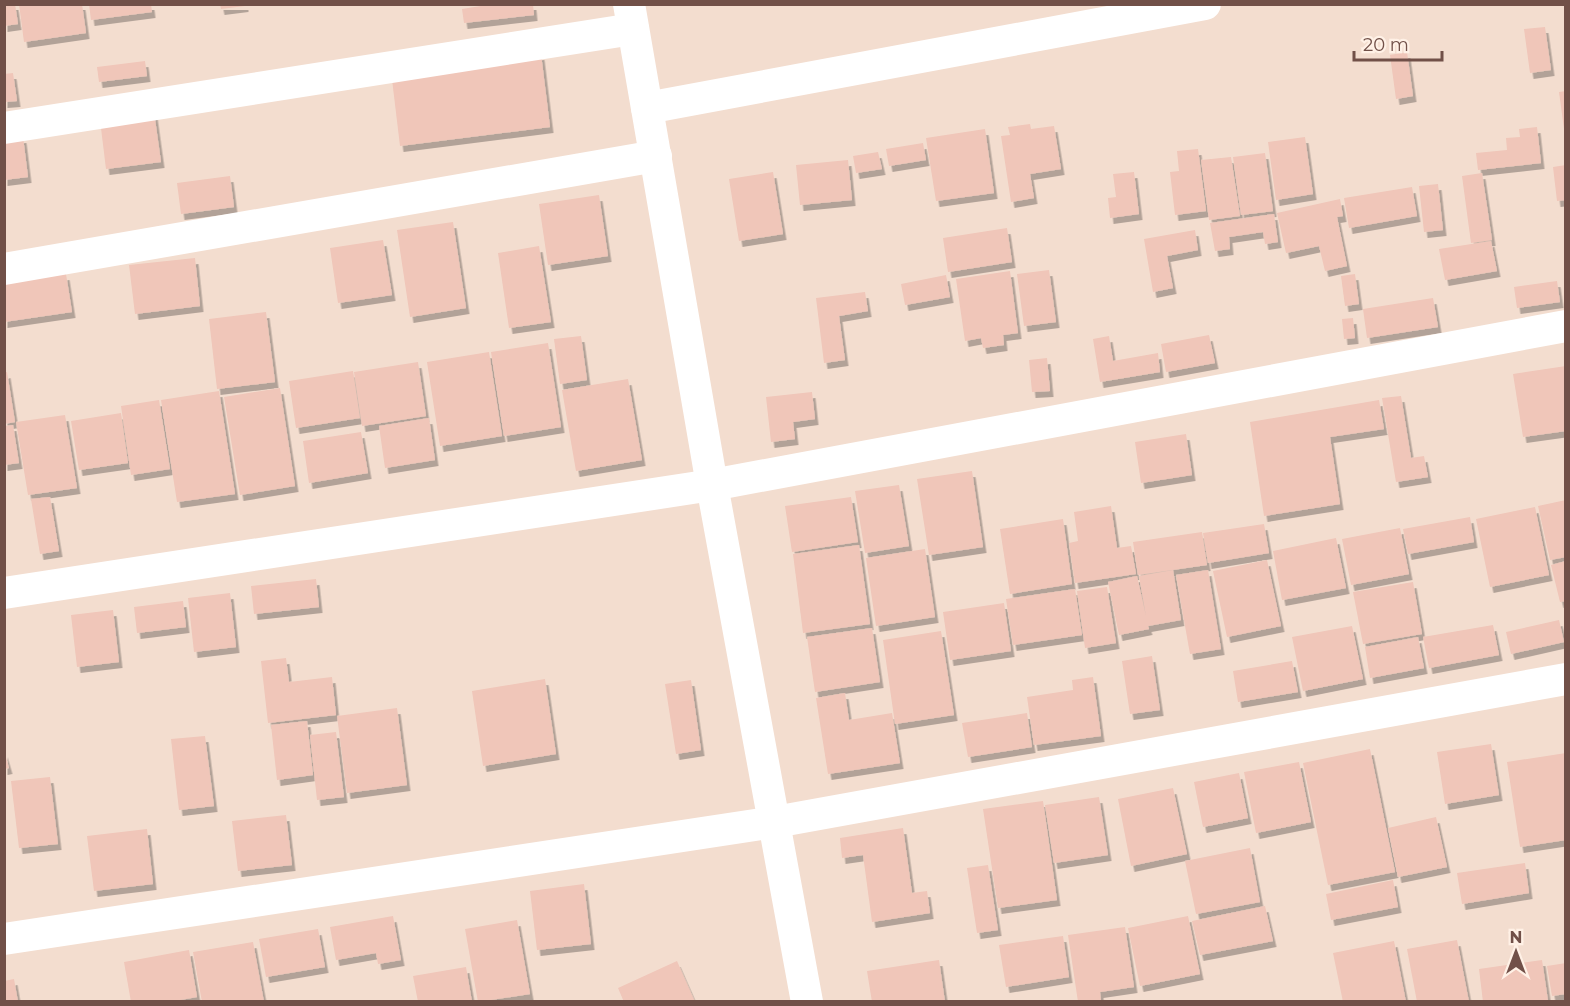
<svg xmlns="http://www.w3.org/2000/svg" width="1570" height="1006" font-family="Montserrat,sans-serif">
<defs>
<filter id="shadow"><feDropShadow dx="3.5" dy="6" stdDeviation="0" flood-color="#0004"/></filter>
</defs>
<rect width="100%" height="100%" fill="#fbede0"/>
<!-- residential -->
<rect fill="#f3ddcf" x="5" y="5" width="1560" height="996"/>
<!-- building -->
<g fill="#f0c6b9" filter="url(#shadow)">
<path d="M4 4H15L18 24 4 26Z"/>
<path d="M19 4H82L86 33 24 42Z"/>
<path d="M89 4H151L152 12 91 20Z"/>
<path d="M220 4H245V6L221 9Z"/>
<path d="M493 4H533L534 15 464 23 462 9Z"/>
<path d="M1545 27 1551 70 1530 73 1524 29Z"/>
<path d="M1407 52 1413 96 1396 99 1390 55Z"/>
<path d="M541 54 550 127 400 146 391 71Z"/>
<path d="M145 61 147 76 99 82 97 67Z"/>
<path d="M13 73 17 101 4 102V74Z"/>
<path d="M1566 91V129H1564L1559 92Z"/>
<path d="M154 112 161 162 106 169 100 120Z"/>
<path d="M1030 124 1031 129 1054 126 1061 169 1030 174 1034 198 1011 202 1001 136 1010 135 1008 127Z"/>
<path d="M1537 127 1541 163 1478 170 1476 153 1507 150 1506 138 1520 137 1519 129Z"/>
<path d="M985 129 994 193 936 201 926 138Z"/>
<path d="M23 137 28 177 4 180V139Z"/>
<path d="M1305 137 1313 194 1276 200 1268 142Z"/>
<path d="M923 143 926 160 889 166 886 149Z"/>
<path d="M1198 149 1206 211 1175 215 1170 172 1179 171 1177 151Z"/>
<path d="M878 152 882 169 856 173 853 156Z"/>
<path d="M1265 153 1273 211 1241 215 1233 157Z"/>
<path d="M1231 157 1240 216 1209 220 1201 160Z"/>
<path d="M848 160 852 200 800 205 796 165Z"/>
<path d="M1566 165V200L1557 201 1553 167Z"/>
<path d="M773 172 783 234 739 241 729 179Z"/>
<path d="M1134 172 1139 214 1110 218 1108 198 1116 197 1113 174Z"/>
<path d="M1482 173 1492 240 1471 243 1462 176Z"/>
<path d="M230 176 234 207 181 214 177 183Z"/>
<path d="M1438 184 1443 230 1424 232 1419 186Z"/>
<path d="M1412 187 1417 216 1349 228 1344 198Z"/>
<path d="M599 195 608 256 548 265 539 204Z"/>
<path d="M1340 199 1343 216 1337 217 1347 266 1325 271 1319 246 1286 253 1277 213Z"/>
<path d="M1274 214 1278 242 1265 244 1263 232 1229 237 1230 249 1215 251 1210 223Z"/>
<path d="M453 222 466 308 410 317 397 230Z"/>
<path d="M1007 228 1012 262 948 272 943 238Z"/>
<path d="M1195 230 1198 250 1167 256 1173 288 1153 292 1144 239Z"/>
<path d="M383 240 392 295 338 303 330 248Z"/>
<path d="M1491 241 1497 271 1445 280 1439 249Z"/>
<path d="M539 246 551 322 509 328 498 253Z"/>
<path d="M195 258 200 306 135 314 129 265Z"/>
<path d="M1049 270 1056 322 1024 326 1017 274Z"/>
<path d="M1010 271 1018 333 1003 335 1004 345 983 348 981 338 965 341 956 279Z"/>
<path d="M66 274 72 312 4 322V283Z"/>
<path d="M1355 274 1359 304 1345 306 1341 276Z"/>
<path d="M946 275 950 297 905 305 901 284Z"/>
<path d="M1557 281 1560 302 1517 308 1514 287Z"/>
<path d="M865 292 868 311 839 316 845 360 824 363 816 298Z"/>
<path d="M1433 298 1438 327 1367 338 1363 309Z"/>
<path d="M266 312 275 382 217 389 209 319Z"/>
<path d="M1353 318 1355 338 1344 339 1342 319Z"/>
<path d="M1209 335 1215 363 1166 372 1161 344Z"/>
<path d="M581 336 587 380 560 384 554 339Z"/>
<path d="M1109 336 1113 361 1158 353 1160 372 1100 382 1093 339Z"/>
<path d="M548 343 561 427 504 436 491 352Z"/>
<path d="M489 352 502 436 440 446 427 362Z"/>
<path d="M1047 358 1050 391 1032 392 1029 360Z"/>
<path d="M418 362 426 416 362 426 354 372Z"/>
<path d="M1566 366V431L1523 437 1513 374Z"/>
<path d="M353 371 360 418 296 428 289 381Z"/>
<path d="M7 372 15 422 4 424V373Z"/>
<path d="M628 379 642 460 576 471 562 390Z"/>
<path d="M280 388 295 486 240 495 224 397Z"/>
<path d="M219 391 235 494 177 502 161 400Z"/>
<path d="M812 392 815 419 793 422 795 439 771 442 766 397Z"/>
<path d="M1401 396 1411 458 1424 456 1428 477 1396 482 1382 398Z"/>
<path d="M159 400 170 469 131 475 121 406Z"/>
<path d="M1379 400 1384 429 1330 437 1340 504 1264 516 1250 422Z"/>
<path d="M121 413 128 463 79 470 71 421Z"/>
<path d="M65 415 77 488 28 495 16 422Z"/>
<path d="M429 418 435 460 385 468 379 426Z"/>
<path d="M13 425 19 463 4 465V426Z"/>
<path d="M361 432 368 473 309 483 303 441Z"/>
<path d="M1186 434 1192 475 1141 483 1135 442Z"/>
<path d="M972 471 983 547 929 555 917 479Z"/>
<path d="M899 485 909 546 865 553 855 491Z"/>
<path d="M50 497 59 551 40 554 31 499Z"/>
<path d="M851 497 858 542 792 552 785 506Z"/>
<path d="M1566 500V557L1550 560 1538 506Z"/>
<path d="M1111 506 1117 548 1131 546 1136 574 1075 583 1069 543 1078 541 1074 512Z"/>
<path d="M1535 507 1549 575 1490 587 1476 519Z"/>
<path d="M1470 517 1474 542 1408 554 1403 529Z"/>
<path d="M1063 519 1072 584 1010 594 1000 529Z"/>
<path d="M1264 524 1269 553 1208 563 1203 533Z"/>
<path d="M1400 528 1409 574 1351 585 1342 539Z"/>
<path d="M1202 532 1207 565 1138 575 1133 542Z"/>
<path d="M1336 538 1346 588 1282 600 1273 551Z"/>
<path d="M859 545 870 624 803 633 793 554Z"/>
<path d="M925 549 935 617 876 626 866 558Z"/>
<path d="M1267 560 1281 626 1227 637 1213 571Z"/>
<path d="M1566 561V601L1560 602 1551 565Z"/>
<path d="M1173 570 1181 620 1148 626 1149 629 1119 635 1108 582 1137 576 1146 616 1139 576Z"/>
<path d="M1208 570 1221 649 1190 654 1176 575Z"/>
<path d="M316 579 319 607 254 614 251 586Z"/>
<path d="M1413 582 1422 634 1363 644 1353 592Z"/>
<path d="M1107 587 1116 643 1085 648 1077 591Z"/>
<path d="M1075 589 1082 635 1013 645 1006 599Z"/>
<path d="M230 593 236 647 194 652 188 598Z"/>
<path d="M183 601 186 627 137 633 134 607Z"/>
<path d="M1004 603 1011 651 950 660 943 612Z"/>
<path d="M113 610 119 662 77 667 71 615Z"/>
<path d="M1559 620 1564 642 1511 654 1506 632Z"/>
<path d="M1493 625 1499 655 1429 668 1423 637Z"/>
<path d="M1352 626 1363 679 1303 691 1292 637Z"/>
<path d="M872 628 880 682 815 692 807 637Z"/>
<path d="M941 631 954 715 895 724 883 640Z"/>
<path d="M1418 637 1424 668 1370 678 1365 647Z"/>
<path d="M1152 656 1160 710 1130 714 1122 661Z"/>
<path d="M286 658 289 682 332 677 336 715 268 723 261 661Z"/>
<path d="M1292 661 1298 692 1238 702 1233 671Z"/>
<path d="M1093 677 1101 736 1034 745 1027 697 1073 690 1072 680Z"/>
<path d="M545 679 556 754 483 766 472 691Z"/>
<path d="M691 680 701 750 676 754 665 684Z"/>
<path d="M845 693 849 720 892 713 900 763 828 774 816 698Z"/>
<path d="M397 708 407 785 347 793 337 716Z"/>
<path d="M1027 713 1032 747 968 757 962 723Z"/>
<path d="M307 721 313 775 277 780 271 725Z"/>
<path d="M336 732 344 797 317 800 310 735Z"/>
<path d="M205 736 214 806 179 810 171 739Z"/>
<path d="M1491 744 1499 795 1445 804 1437 752Z"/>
<path d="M1370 749 1395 872 1328 885 1303 763Z"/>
<path d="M4 751 9 768 4 769Z"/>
<path d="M1566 753V840L1520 847 1507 762Z"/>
<path d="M1299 762 1311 822 1256 833 1244 772Z"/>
<path d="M1239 773 1248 818 1203 827 1194 782Z"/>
<path d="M50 777 58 844 19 848 11 781Z"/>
<path d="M1173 788 1187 854 1131 866 1118 799Z"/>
<path d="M1099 797 1108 855 1054 863 1045 805Z"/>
<path d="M1043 801 1057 900 998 908 983 809Z"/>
<path d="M286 815 292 865 238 871 232 821Z"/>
<path d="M1436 817 1447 867 1398 877 1388 828Z"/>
<path d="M903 828 912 893 927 891 930 913 872 922 863 855 842 858 840 838Z"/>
<path d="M147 829 153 884 94 891 87 836Z"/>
<path d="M1250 848 1260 902 1196 914 1185 861Z"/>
<path d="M1525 863 1529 893 1462 904 1457 873Z"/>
<path d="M988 865 998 930 977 933 967 868Z"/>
<path d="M1393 880 1398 907 1331 920 1326 894Z"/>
<path d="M584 884 591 944 537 950 530 891Z"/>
<path d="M1265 906 1273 941 1200 955 1192 921Z"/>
<path d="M393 916 401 960 378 964 376 953 336 960 330 927Z"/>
<path d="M1188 916 1200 974 1140 986 1128 928Z"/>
<path d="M517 920 530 994 478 1002 465 929Z"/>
<path d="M1125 927 1134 987 1100 992 1101 1002H1078L1068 935Z"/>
<path d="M318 929 325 967 266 977 259 939Z"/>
<path d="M1063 936 1069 977 1006 987 999 945Z"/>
<path d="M1457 940 1469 1002H1417L1407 949Z"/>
<path d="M1394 941 1406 1002H1343L1333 953Z"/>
<path d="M253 942 264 1002H202L193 952Z"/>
<path d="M189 950 197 997 169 1002H131L124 962Z"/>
<path d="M939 960 945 1002H872L867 971Z"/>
<path d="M1542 960 1548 1001 1483 1002 1479 969Z"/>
<path d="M677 961 695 1002H624L618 988Z"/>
<path d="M1566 963V994L1552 996 1547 966Z"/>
<path d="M466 967 472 1002H418L413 976Z"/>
<path d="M14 979 18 1002H4V981Z"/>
</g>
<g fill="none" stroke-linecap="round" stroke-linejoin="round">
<!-- minor -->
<g stroke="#fff" stroke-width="32">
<path d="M629 4 712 485 807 1002"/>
<path d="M647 108 1205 4"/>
<path d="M4 128 633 29"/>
<path d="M4 269 656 156"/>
<path d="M4 593 712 485 1566 326"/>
<path d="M4 939 775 822 1566 679"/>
</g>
</g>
<!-- border -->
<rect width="1570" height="1006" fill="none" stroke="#715048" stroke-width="12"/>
<!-- north arrow -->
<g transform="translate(1516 952)" stroke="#fff1e6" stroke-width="4.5" paint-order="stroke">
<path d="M0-4.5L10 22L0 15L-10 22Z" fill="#715048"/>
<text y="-9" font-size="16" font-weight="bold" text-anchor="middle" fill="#715048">N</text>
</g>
<!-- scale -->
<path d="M1354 51v9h88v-9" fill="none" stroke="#715048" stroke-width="3"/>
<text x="1363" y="51" font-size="18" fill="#715048" stroke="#fff1e6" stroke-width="4.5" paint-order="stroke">20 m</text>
</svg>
